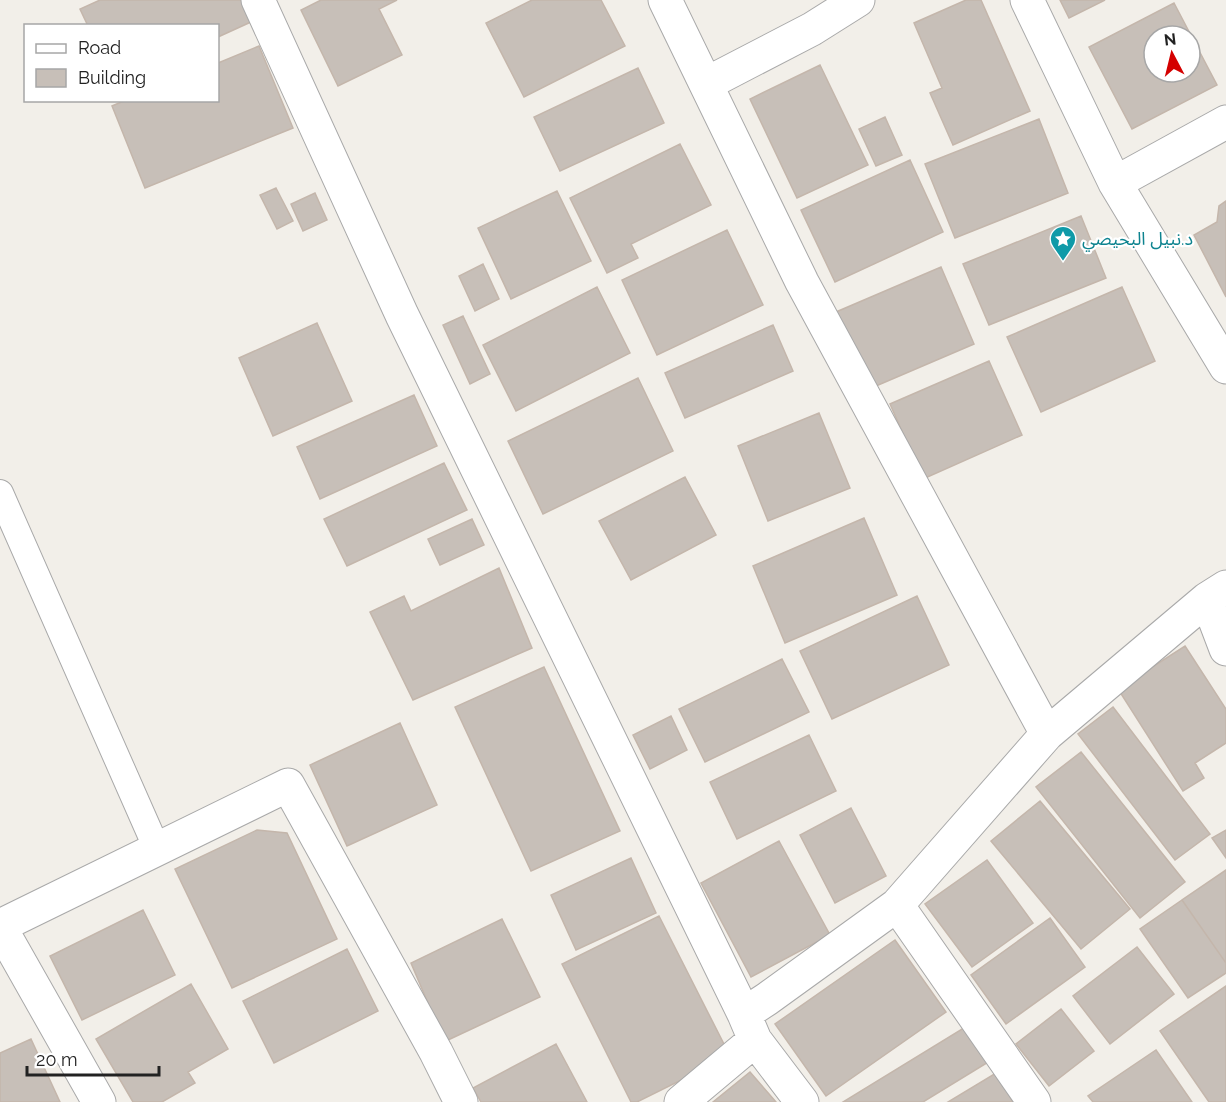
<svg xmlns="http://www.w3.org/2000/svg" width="1226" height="1102" viewBox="0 0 1226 1102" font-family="Raleway,'Noto Sans Arabic',sans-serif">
<rect width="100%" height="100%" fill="#f2efe9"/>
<path fill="#c7bfb8" stroke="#c4b6ab" stroke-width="1.5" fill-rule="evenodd" d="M 100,0 L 244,0 L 253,21 L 218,37 L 218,26 L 88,26 L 80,9 Z
M 321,0 L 397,0 L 379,9 L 402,55 L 338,86 L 301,10 Z
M 532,0 L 601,0 L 625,46 L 524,97 L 486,23 Z
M 966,0 L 981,0 L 1030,111 L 953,145 L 930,93 L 942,88 L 914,23 Z
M 1060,0 L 1105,0 L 1069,18 Z
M 1174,3 L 1217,85 L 1132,129 L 1089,47 ZM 1154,36 L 1190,36 L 1190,72 L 1154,72 Z
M 259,46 L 293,128 L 145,188 L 112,106 L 126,100 L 218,100 L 218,63 Z
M 820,65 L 868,165 L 797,198 L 750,99 Z
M 638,68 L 664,123 L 560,171 L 534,117 Z
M 885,117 L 902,155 L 876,166 L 859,129 Z
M 1039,119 L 1068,193 L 955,238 L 925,164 Z
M 680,144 L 711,205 L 631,244 L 638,258 L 607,273 L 570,198 Z
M 910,160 L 943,232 L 835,282 L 801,210 Z
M 276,188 L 293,221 L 277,229 L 260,195 Z
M 557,191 L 591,261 L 511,299 L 478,228 Z
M 315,193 L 327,220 L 303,231 L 291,204 Z
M 1226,201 L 1226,297 L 1194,235 L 1217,222 L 1219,206 Z
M 1081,216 L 1106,278 L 989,325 L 963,264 Z
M 727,230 L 763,305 L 657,355 L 622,280 Z
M 483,264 L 499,299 L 475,311 L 459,276 Z
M 941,267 L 974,344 L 869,389 L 836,312 Z
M 597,287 L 630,353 L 516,411 L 483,345 Z
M 1122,287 L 1155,361 L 1041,412 L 1007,337 Z
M 463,316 L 490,374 L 470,384 L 443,325 Z
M 317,323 L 352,401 L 273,436 L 239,358 Z
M 773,325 L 793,371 L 685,418 L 665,373 Z
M 989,361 L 1022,435 L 923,479 L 890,404 Z
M 638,378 L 673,451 L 543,514 L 508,441 Z
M 414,395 L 437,446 L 320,499 L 297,447 Z
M 819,413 L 850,488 L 768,521 L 738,446 Z
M 444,463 L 467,510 L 347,566 L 324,519 Z
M 685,477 L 716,535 L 631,580 L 599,521 Z
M 864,518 L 897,595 L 785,643 L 753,566 Z
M 472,519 L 484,545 L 440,565 L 428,539 Z
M 499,568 L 532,648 L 413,700 L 370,612 L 404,596 L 411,611 Z
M 917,596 L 949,665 L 832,719 L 800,651 Z
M 1185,646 L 1226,709 L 1226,743 L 1195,763 L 1204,778 L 1183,791 L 1118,689 Z
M 782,659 L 809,712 L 705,762 L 679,709 Z
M 544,667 L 620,831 L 531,871 L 455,707 Z
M 1113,707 L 1210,834 L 1175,860 L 1078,734 Z
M 671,716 L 687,750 L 650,769 L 633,735 Z
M 400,723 L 437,805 L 347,846 L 310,765 Z
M 809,735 L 836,791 L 737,839 L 710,782 Z
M 1081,752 L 1185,882 L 1140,918 L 1036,787 Z
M 1040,801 L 1130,909 L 1081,949 L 991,841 Z
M 851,808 L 886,876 L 835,903 L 800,835 Z
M 257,830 L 287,833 L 337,939 L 232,988 L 175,869 Z
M 1226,830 L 1226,858 L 1212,838 Z
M 779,841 L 830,935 L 751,977 L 701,883 Z
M 631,858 L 656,913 L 576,950 L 551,895 Z
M 987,860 L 1033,923 L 972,967 L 925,904 Z
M 1226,870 L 1226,963 L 1182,900 Z
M 1182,900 L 1226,963 L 1226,973 L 1188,998 L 1140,929 Z
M 143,910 L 175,975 L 82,1020 L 50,956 Z
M 659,916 L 730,1056 L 637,1102 L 631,1102 L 562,964 Z
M 1050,918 L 1085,967 L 1006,1024 L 971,975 Z
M 502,919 L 540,997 L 448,1040 L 470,1102 L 411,963 Z
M 895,940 L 946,1012 L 826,1096 L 775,1024 Z
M 1137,947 L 1174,994 L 1110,1044 L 1073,996 Z
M 347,949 L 378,1011 L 274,1063 L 243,1001 Z
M 191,984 L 228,1049 L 188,1072 L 195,1083 L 162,1102 L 133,1102 L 96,1039 Z
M 1226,986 L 1226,1102 L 1209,1102 L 1160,1031 Z
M 1061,1009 L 1094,1051 L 1049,1086 L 1016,1044 Z
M 967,1026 L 990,1061 L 923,1102 L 843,1102 Z
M 31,1039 L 60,1102 L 0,1102 L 0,1053 Z
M 556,1044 L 587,1102 L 481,1102 L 473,1088 Z
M 1156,1050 L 1192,1102 L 1093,1102 L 1088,1096 Z
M 750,1072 L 776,1102 L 713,1102 Z
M 996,1073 L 1013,1102 L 948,1102 Z"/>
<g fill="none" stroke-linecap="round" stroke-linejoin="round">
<g stroke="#a9a9a9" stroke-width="28">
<path id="service" d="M 0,493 L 157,849"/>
</g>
<g stroke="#a9a9a9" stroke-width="35">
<path id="minor" d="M 258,0 L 402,315 L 744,1014
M 665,0 L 802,282 L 1047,734
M 1027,0 L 1115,183 L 1226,367
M 706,84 L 812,29 L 858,0
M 1115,183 L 1226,122
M 1207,599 L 1226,649
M 897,905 L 1034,1102
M 0,926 L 288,785 L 436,1052 L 461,1102
M 0,927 L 99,1102
M 755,1040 L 802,1102
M 681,1102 L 755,1040 L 744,1014 L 767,999 L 897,905 L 1047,734 L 1207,599 L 1226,587"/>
</g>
<use href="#service" stroke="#fff" stroke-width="26"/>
<use href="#minor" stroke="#fff" stroke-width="33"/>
</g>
<defs>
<g id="sight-pin" transform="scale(1.35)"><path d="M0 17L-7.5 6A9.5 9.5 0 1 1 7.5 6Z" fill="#0f9aa8" stroke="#fff"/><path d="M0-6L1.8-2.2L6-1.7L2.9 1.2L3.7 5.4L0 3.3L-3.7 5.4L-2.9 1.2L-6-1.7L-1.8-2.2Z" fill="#fff"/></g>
</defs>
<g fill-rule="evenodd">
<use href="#sight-pin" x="1063" y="239"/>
</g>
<g text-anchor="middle" stroke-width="4.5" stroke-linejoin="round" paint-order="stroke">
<g font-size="18" fill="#0d838f" stroke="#fff" text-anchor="start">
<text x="1082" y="245">د.نبيل البحيصي</text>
</g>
</g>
<rect x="24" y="24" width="195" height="78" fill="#ffffff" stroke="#a7a7a7" stroke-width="1.5"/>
<rect x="36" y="44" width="30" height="9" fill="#ffffff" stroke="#a7a7a7" stroke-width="1.5"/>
<text x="78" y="54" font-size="18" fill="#222222">Road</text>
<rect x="36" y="69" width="30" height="18" fill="#c7bfb8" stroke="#a7a7a7" stroke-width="1.5"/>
<text x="78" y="84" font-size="18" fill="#222222">Building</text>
<g transform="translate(1172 54) rotate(353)"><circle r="28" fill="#ffffff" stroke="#a7a7a7" stroke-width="1.5"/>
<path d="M0-4.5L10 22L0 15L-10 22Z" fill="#d40000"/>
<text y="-9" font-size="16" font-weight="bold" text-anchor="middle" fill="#222222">N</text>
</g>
<path d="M27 1066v9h132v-9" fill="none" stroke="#222222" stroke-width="3"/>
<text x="36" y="1066" font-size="18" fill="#222222" stroke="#ffffff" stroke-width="4.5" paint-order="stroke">20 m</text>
</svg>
